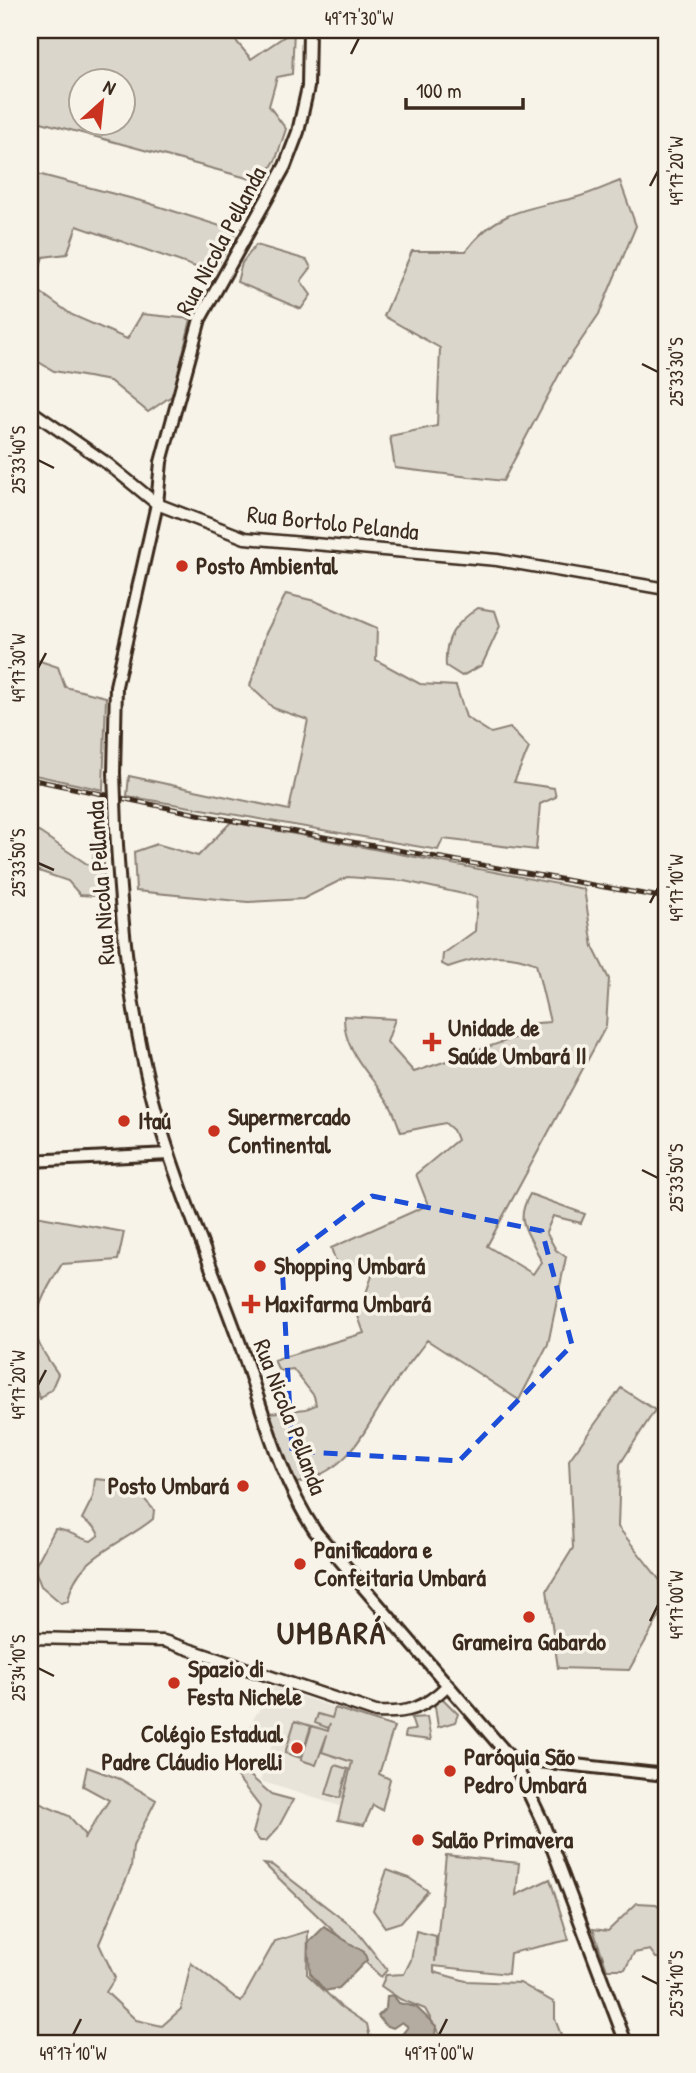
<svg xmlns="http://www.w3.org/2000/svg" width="696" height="2073" viewBox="0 0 696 2073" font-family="'Patrick Hand',sans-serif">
<rect width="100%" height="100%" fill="#f7f3e8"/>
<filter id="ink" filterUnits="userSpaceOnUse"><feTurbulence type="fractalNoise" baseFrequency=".0143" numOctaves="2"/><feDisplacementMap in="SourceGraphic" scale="14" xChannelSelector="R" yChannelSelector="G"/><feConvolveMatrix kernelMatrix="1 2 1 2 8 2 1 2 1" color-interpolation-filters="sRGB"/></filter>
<g filter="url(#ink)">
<path fill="#e9e4d9" d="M 274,1687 L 335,1708 L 322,1752 L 353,1762 L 340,1806 L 260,1781 L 272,1744 L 243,1735 Z"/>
<path fill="#dbd6cb" stroke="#8b8074" stroke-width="2" fill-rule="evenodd" d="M 30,30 L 227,30 L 251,59 L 294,30 L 292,74 L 277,77 L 269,106 L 286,129 L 276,159 L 262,182 L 30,119 ZM 80,80 L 122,80 L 122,122 L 80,122 Z
M 30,172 L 145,202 L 236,231 L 213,273 L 77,226 L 67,254 L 43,257 L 33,287 L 72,315 L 127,339 L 142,314 L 191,319 L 173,395 L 148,412 L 110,381 L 54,371 L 30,357 Z
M 620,181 L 636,226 L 599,314 L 563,367 L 503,481 L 395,468 L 390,436 L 437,426 L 440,348 L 384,316 L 412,251 L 466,251 C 496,210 528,209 574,198 C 590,194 605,187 620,181 Z
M 256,245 L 307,260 L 311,268 L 301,281 L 311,295 L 301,309 L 237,282 L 242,263 Z
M 286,594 L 315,601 L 377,628 L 376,660 L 420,684 L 456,686 L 466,717 L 491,733 L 510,728 L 529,748 L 514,782 L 554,788 L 556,797 L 540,804 L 536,850 L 443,839 L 438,850 L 127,796 L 129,776 L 289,810 L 308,720 L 273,708 L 250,686 L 266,633 Z
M 478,608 L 495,611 L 500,626 L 482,665 L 462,676 L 446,666 C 444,638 455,623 478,608 Z
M 34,659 L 58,667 L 65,687 L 106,697 L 103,790 L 30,774 L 30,669 Z
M 104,810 L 104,876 L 96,896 L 80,895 L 68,881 L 30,868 L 30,826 L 93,868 L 94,832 Z
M 231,822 L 584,889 L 593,947 L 609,979 L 606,1026 L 487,1246 L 533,1274 L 541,1262 C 531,1232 512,1225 530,1194 L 585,1214 L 581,1223 L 553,1216 L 546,1232 L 556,1250 L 566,1257 L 548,1344 L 519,1400 L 427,1340 C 414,1358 399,1375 388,1394 C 359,1438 350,1471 293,1484 L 269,1413 L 306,1409 L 316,1405 L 314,1396 L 293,1369 L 279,1371 L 274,1360 L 364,1333 L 358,1316 L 372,1276 L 363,1263 L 338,1267 L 331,1248 L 428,1205 L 416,1174 L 457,1140 L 453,1130 L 445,1123 L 401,1132 C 397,1122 394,1111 388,1102 C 370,1073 343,1052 344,1016 L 395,1019 L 387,1042 L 414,1072 L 523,1035 L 524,1024 L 550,1022 L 536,964 C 505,951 480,956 448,967 L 442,964 L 443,954 L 475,931 L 477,897 L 404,881 L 347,877 L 303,899 L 248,902 L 136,891 L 134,852 L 157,844 L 198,856 Z
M 30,1215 L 124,1232 L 118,1260 L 62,1264 C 50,1283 28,1317 38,1341 C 42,1352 51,1363 58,1374 L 52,1388 L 40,1399 L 30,1377 Z
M 621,1388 L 655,1410 L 620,1464 L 618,1527 L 666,1588 L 666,1605 L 629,1670 L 558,1668 L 547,1590 L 573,1548 L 569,1460 Z
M 95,1479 C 128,1481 132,1485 154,1510 L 153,1519 C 122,1545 75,1556 68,1601 L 61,1603 L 41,1586 L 34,1568 L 55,1529 C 69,1530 77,1538 91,1541 L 99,1535 L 95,1528 L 82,1519 L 93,1497 Z
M 442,1698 L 458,1714 L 455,1722 L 438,1727 L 434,1700 Z
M 335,1708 L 394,1727 L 379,1774 L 390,1779 L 382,1810 L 373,1805 L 364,1825 L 338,1820 L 352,1762 L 322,1752 L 327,1735 L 316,1765 L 301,1760 L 312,1726 L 328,1731 L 330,1723 L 328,1728 L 315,1723 L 318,1714 L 332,1718 Z
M 427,1717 L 431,1740 L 405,1737 L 406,1731 L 415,1730 L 411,1718 Z
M 295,1721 L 311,1726 L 301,1758 L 285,1753 Z
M 335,1765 L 348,1769 L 340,1798 L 326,1794 Z
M 87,1767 L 120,1779 L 156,1800 L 133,1846 L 131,1868 L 99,1944 L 115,1978 L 106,1992 L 136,2020 L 162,2026 L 181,2009 L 191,1963 L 241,2002 L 275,1941 L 308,1931 L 307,1974 L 340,2006 L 367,2024 L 371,2043 L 30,2043 L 30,1799 L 69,1816 L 85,1834 L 84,1839 L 109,1800 L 83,1786 Z
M 240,1767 L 271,1794 L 293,1800 L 278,1828 L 266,1841 L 260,1841 L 253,1833 L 260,1807 L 235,1774 Z
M 446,1855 L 519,1863 L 516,1895 L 550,1879 L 569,1940 L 510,1953 L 508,1974 L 434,1966 L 434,1972 L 466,1981 L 520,1983 L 555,2003 L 555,2019 L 564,2043 L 438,2043 L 442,2039 L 425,2009 L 400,1999 L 381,1986 L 386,1975 L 404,1974 L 411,1960 L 416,1931 L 436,1936 L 435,1962 Z
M 264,1864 L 272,1865 L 355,1929 L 387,1970 L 381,1977 Z
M 387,1870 L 409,1878 L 428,1891 L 401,1922 L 385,1927 L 373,1910 Z
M 637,1903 L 656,1904 L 666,1911 L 666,1959 L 656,1958 L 650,1950 L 634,1953 L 625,1969 L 607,1969 L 593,1929 L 608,1931 Z"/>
<path fill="#b4aca0" stroke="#84786c" stroke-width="2" d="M 324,1927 L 364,1952 L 367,1960 L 339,1988 L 325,1991 L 310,1973 L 308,1943 Z
M 393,1995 L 399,2003 L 416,2007 L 436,2026 L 435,2036 L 429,2043 L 395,2043 L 408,2027 L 402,2022 L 393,2028 L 385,2025 L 378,2016 L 386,2008 L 387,1996 Z"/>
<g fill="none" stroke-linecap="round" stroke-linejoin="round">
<g stroke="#3b2a1e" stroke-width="15">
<path id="tertiary" d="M 30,410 L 108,464 L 157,504 L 245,538 L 497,560 L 666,589
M 30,1638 L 164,1641 L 376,1712 C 408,1714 424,1708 447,1686"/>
</g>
<g stroke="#3b2a1e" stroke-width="16">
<path id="secondary" d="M 114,773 L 116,686 L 157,504 L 161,462 L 200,319 L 285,166 L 298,132 L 308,87 L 309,30
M 116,827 C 121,918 129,1011 153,1100 C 175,1183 211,1263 240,1344 C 262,1406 278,1476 315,1531 L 514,1762 L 543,1823 L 626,2043
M 30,1161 L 169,1154
M 514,1762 L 538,1761 L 666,1775"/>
</g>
<use href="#tertiary" stroke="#f7f3e8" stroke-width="10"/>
<use href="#secondary" stroke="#f7f3e8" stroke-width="10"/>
<g stroke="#3b2a1e" stroke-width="5">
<path id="rail" d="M 30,779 L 207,816 L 666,898"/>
</g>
<use href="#rail" stroke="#f7f3e8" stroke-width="2.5" stroke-dasharray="8" stroke-linecap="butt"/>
<g stroke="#3b2a1e" stroke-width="16" stroke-linecap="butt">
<path id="secondary-bridge" d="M 114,773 L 116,827"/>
</g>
<use href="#secondary-bridge" stroke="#f7f3e8" stroke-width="10"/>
</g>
</g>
<path fill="none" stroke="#1d4ed8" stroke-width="5" stroke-dasharray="14 9" stroke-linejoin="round" d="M 372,1196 L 542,1231 L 572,1345 L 459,1461 L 292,1451 L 282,1263 Z"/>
<path fill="none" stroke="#3b2a1e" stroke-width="2.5" d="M 351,54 L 359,38M 650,186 L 658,171M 642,364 L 658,372M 38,460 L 54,468M 38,668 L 46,653M 38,863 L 54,870M 650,903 L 658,888M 642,1170 L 658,1178M 38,1385 L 46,1370M 650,1621 L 658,1605M 38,1668 L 54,1676M 642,1976 L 658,1984M 73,2035 L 81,2019M 439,2035 L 447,2019"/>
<g fill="#c8321e" stroke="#f7f3e8" stroke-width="2.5">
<circle cx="182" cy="566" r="7"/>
<path d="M428.5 1031.5h7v7h7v7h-7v7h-7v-7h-7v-7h7z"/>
<circle cx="124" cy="1121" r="7"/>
<circle cx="214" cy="1131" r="7"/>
<circle cx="260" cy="1266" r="7"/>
<path d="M247.5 1293.5h7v7h7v7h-7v7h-7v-7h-7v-7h7z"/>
<circle cx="243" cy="1486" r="7"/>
<circle cx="300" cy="1564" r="7"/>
<circle cx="529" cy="1617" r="7"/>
<circle cx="174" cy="1683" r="7"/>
<circle cx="297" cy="1748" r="7"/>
<circle cx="450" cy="1771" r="7"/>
<circle cx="418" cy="1840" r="7"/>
</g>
<g text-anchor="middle" stroke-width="7" stroke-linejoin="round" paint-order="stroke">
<g font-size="24" fill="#3b2a1e" stroke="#f7f3e8">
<text transform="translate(221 241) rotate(-62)" y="8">Rua Nicola Pellanda</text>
<text transform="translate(333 523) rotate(6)" y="8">Rua Bortolo Pelanda</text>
<text transform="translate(101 883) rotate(-94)" y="8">Rua Nicola Pellanda</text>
<text transform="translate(290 1417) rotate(69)" y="8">Rua Nicola Pellanda</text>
</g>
<g font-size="24" font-weight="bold" fill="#3b2a1e" stroke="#f7f3e8" text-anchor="start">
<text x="196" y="574">Posto Ambiental</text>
<text x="448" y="1036">Unidade de<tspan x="448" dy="28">Saúde Umbará II</tspan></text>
<text x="228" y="1125">Supermercado<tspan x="228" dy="28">Continental</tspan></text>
<text x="138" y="1129">Itaú</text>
<text x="274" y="1274">Shopping Umbará</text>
<text x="265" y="1312">Maxifarma Umbará</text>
<text x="229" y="1494" text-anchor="end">Posto Umbará</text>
<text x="314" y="1558">Panificadora e<tspan x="314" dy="28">Confeitaria Umbará</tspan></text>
<text x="529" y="1650" text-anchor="middle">Grameira Gabardo</text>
<text x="188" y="1677">Spazio di<tspan x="188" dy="28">Festa Nichele</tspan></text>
<text x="283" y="1742" text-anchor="end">Colégio Estadual<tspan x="283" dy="28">Padre Cláudio Morelli</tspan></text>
<text x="464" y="1765">Paróquia São<tspan x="464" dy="28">Pedro Umbará</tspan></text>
<text x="432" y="1848">Salão Primavera</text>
</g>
<g font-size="32" font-weight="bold" letter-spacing="2" fill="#3b2a1e" stroke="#f7f3e8">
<text x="332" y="1644">UMBARÁ</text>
</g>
</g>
<rect width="696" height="2073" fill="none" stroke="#f7f3e8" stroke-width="77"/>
<g transform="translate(102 102) rotate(27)"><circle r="33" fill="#f7f3e8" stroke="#aca397" stroke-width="2"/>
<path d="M0-5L12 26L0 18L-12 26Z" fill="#c8321e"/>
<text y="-10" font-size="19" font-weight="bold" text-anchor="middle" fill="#3b2a1e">N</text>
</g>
<path d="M406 98v10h117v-10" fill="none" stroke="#3b2a1e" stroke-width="3.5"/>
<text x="416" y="98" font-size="21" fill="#3b2a1e" stroke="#f7f3e8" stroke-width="5" paint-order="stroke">100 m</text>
<rect x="38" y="38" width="620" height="1997" fill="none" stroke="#3b2a1e" stroke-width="2.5"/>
<g font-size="18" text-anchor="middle" fill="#3b2a1e">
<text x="359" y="25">49°17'30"W</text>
<text transform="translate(677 171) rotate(-90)" y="6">49°17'20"W</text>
<text transform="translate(677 372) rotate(-90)" y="6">25°33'30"S</text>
<text transform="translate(19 460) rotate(-90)" y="6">25°33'40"S</text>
<text transform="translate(19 668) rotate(-90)" y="6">49°17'30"W</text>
<text transform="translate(19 863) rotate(-90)" y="6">25°33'50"S</text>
<text transform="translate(677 888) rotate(-90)" y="6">49°17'10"W</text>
<text transform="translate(677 1178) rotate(-90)" y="6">25°33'50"S</text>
<text transform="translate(19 1385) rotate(-90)" y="6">49°17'20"W</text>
<text transform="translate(677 1605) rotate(-90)" y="6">49°17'00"W</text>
<text transform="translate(19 1668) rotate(-90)" y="6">25°34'10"S</text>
<text transform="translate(677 1984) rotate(-90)" y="6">25°34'10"S</text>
<text x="73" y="2060">49°17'10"W</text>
<text x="439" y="2060">49°17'00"W</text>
</g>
</svg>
